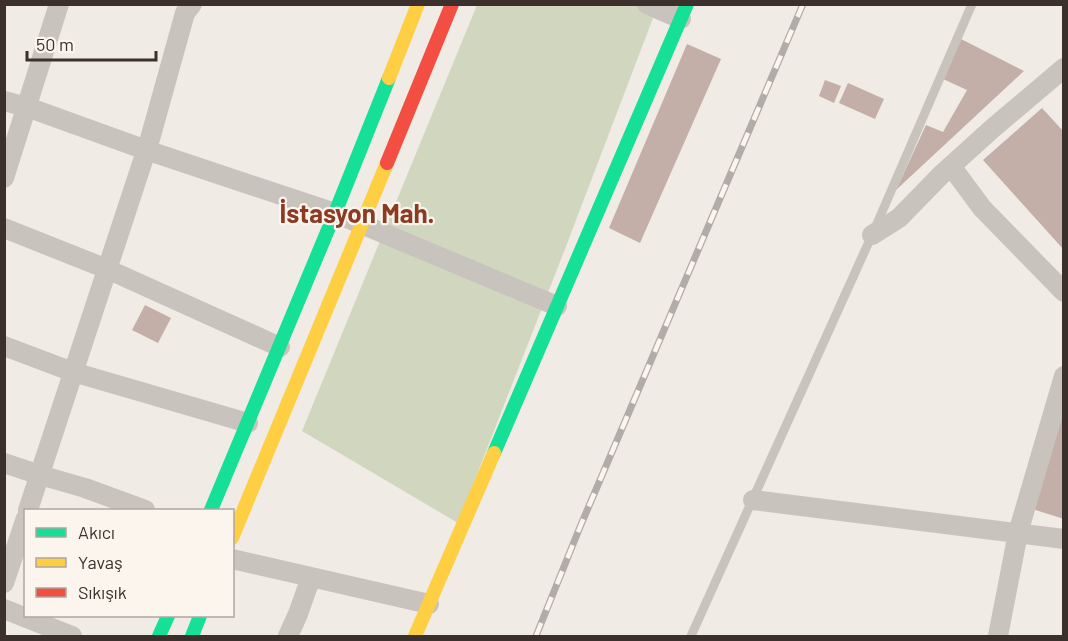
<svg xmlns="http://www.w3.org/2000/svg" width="1068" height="641" viewBox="0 0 1068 641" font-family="Barlow,sans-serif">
<rect width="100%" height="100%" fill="#f0ebe5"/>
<path fill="#d1d6bf" d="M 477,5 L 658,5 L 565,249 L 458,523 L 302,431 Z"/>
<path fill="#c3afa7" d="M 961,39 L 1024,71 L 896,190 L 926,125 L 943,132 L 967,90 L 943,79 Z
M 687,44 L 721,59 L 640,243 L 609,228 Z
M 825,80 L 841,86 L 834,103 L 819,96 Z
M 848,83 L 884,99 L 875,119 L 839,103 Z
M 1042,108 L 1064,132 L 1064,250 L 983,160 Z
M 145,305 L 171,318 L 158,343 L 132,330 Z
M 1064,403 L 1064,519 L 1029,508 Z"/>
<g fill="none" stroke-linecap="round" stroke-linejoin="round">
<path stroke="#c9c3be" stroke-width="9" d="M 691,636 L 872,235 L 972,4"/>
<path stroke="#c9c3be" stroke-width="20" d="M 647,4 L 681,19
M 4,101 L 27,107 L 146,150 L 335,213 L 557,306
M 951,166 L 982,208 L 1064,292
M 4,178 L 59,4
M 4,228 L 107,269 L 280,347
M 872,235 L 899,218 L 941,175 L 993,128 L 1064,68
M 4,346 L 73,372 L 248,423
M 4,463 L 40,475 L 85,488 L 145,510
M 753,500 L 1064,539
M 28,510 L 150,139 L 185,13 L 192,4
M 232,559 L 429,604
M 4,583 L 26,518
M 4,609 L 72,636
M 288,636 L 298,614 L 311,577
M 998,636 L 1018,533 L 1064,376"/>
<path stroke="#16e098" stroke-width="14" d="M 494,453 L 687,4
M 211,510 L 335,213 L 389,78
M 159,636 L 168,616
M 192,636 L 200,616"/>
<path stroke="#ffcf43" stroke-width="14" d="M 389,78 L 418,4
M 232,538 L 387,163
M 415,636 L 494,453"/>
<path stroke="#f24e42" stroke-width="14" d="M 387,163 L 452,4"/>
<g stroke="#b1aca8" stroke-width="7">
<path id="rail" d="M 536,636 L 580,527 L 803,4"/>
</g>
<use href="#rail" stroke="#fbf5ee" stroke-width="4.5" stroke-dasharray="14" stroke-linecap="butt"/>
</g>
<g text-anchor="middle" stroke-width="4.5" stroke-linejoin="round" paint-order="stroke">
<g font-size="26" font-weight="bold" fill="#8c3b22" stroke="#fbf5ee">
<text x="357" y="223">İstasyon Mah.</text>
</g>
</g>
<rect width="1068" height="641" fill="none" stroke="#3b302b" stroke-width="12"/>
<rect x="24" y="509" width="210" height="108" fill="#fbf5ee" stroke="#aea6a0" stroke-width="1.5"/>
<rect x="36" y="528" width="30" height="9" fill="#16e098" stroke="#aea6a0" stroke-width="1.5"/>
<text x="78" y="539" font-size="18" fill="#3b302b">Akıcı</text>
<rect x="36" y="558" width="30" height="9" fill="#ffcf43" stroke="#aea6a0" stroke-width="1.5"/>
<text x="78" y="569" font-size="18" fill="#3b302b">Yavaş</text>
<rect x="36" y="588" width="30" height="9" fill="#f24e42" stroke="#aea6a0" stroke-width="1.5"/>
<text x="78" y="599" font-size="18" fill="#3b302b">Sıkışık</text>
<path d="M27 51v9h129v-9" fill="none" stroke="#3b302b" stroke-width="3"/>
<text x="36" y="51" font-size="18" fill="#3b302b" stroke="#fbf5ee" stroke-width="4.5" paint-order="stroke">50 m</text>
</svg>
